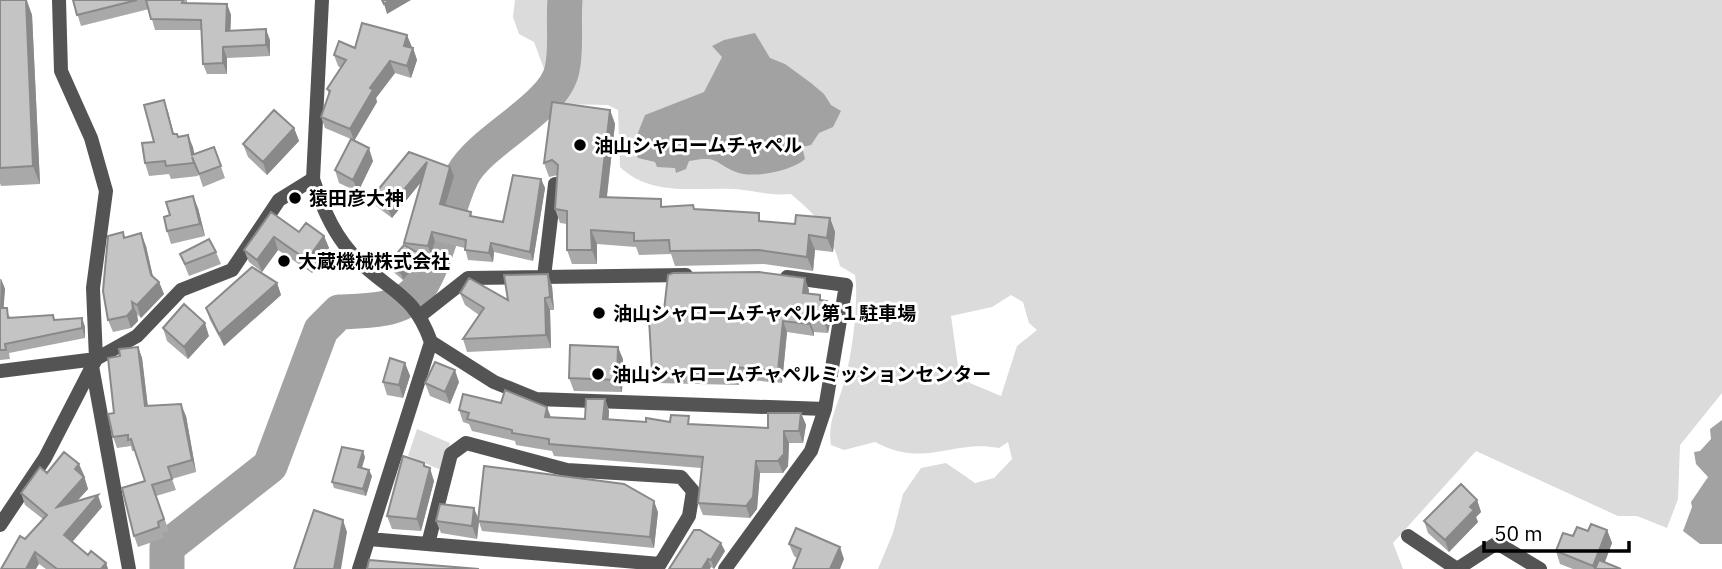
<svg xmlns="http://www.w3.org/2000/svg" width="1722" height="569" viewBox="0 0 1722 569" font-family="'IBM Plex Sans','Noto Sans JP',sans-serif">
<rect width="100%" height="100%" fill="#fff"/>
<path fill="#dbdbdb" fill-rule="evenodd" d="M 515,0 L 1722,0 L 1722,393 L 1680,445 L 1678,499 L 1667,528 L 1637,516 L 1618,516 L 1476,451 L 1393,543 L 1403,569 L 878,569 L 893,533 L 903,494 L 921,468 L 946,463 L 975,483 L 994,478 L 1012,459 L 1008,442 L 999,448 C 952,439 925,469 875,442 L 844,450 L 831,445 C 827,422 838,405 844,383 C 852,356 859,302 855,275 L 840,266 C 830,230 819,218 791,194 C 767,196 755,190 733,189 C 693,187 652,197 620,167 L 618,110 L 608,105 L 557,104 L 534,42 L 519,34 L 513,17 ZM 1011,295 L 1023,302 L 1029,323 L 1037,330 L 1017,346 L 1001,396 L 970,383 L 958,366 L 951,316 L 992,307 Z
M 417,429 L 450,443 L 441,470 L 408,456 Z"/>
<path fill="#a2a2a2" d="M 755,33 L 770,58 L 785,64 L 811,83 L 824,94 L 831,105 L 841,111 L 833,127 L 819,133 L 811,145 L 802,147 L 805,159 C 792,171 753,179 736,172 C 714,163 719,155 689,161 L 686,169 L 676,173 L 675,168 L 657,167 L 655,162 L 638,158 L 632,148 L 645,115 L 704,92 L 722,57 L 712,46 L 724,40 Z
M 1722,420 L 1722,544 L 1700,544 L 1683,531 L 1692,507 L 1691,502 L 1708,477 L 1696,464 L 1694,452 L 1700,451 L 1711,439 L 1710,429 Z"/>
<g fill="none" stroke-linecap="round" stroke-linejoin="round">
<path stroke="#a2a2a2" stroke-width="35" d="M 167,569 L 167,547 L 270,466 L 321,330 L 339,312 C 362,311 398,312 415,293 C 436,271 447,204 463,174 C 483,139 554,108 562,70 C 567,48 563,22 565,0"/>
<path stroke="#545454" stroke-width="14" d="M 322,0 L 313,179 C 323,210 336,240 361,263 C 394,294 414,295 431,342 L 359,569
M 544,277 L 555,184
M 421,315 L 468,278 L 686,275
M 431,342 L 494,382 L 536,399 L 825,409 L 846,285 L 787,277
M 92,366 L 129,569
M 0,371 L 96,359 L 93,288 L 106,191 L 91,138 L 61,71 L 59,0
M 0,525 L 45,458 L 96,359 L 137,336 L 181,290 L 232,270 L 279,200 L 313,179
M 1408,536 L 1457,569
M 369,539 L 660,564 L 689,516 L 693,491 L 681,477 L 567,470 L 466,443 L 451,454 L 428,544
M 725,569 L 811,451 L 825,409
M 1457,569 L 1497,543 L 1540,569"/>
</g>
<path fill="#a9a9a9" d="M 0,0 L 27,0 L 32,15 L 40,184 L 1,186 L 0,183 Z
M 73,0 L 187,0 L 187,3 L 227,4 L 231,15 L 230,31 L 270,40 L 270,56 L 227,58 L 227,74 L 207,74 L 203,64 L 201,30 L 155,30 L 149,9 L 81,26 Z
M 407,35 L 411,48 L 413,48 L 417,60 L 411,78 L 395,73 L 376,98 L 377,102 L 354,141 L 373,161 L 358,192 L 339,183 L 335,170 L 351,139 L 325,128 L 321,117 L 329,94 L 327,89 L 341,68 L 338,66 L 334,55 L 355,48 Z
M 164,100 L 174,134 L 178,137 L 188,135 L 194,154 L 214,147 L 225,178 L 203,187 L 197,169 L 198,176 L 171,179 L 169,174 L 149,176 L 145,163 L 154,142 Z
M 610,110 L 615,124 L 607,197 L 664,207 L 695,209 L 762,221 L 795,224 L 830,218 L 835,232 L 833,252 L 815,250 L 813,271 L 764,264 L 675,266 L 671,254 L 639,255 L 636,247 L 597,244 L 597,264 L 572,264 L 567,250 L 567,224 L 560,223 L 555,209 L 558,175 L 549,177 L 544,163 Z
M 294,128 L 299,141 L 267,175 L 248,157 L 243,144 Z
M 409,152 L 454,176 L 445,206 L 471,212 L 472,217 L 503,222 L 541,179 L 545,188 L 533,261 L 494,252 L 493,262 L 468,260 L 465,248 L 435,241 L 431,255 L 418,254 L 420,260 L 403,280 L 391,270 L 389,263 L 405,246 L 404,243 L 421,182 L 392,218 L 376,206 L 373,196 Z
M 198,208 L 205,236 L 171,244 L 167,231 Z
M 271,212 L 299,232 L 324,236 L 329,248 L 312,273 L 278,250 L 262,272 L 249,262 L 244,250 Z
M 125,237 L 146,246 L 153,277 L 159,282 L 164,294 L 141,318 L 137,314 L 138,321 L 131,328 L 113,332 L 108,320 Z
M 216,252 L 221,264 L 189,276 L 180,254 Z
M 0,279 L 1,279 L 5,289 L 3,308 L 11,318 L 53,315 L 55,320 L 82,318 L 85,327 L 85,338 L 9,353 L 10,359 L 0,360 Z
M 277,283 L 281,295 L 224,346 L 210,320 L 206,308 Z
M 552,286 L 554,310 L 550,310 L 551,348 L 467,352 L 463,339 L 479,315 L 465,305 L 460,293 L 508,300 Z
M 809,290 L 809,293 L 822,300 L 827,301 L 832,313 L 828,333 L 814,332 L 814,336 L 787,332 L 782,383 L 739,379 L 739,385 L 656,383 L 652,372 L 663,319 Z
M 163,328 L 209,336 L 188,359 L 167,341 Z
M 138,347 L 142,358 L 148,406 L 186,416 L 196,472 L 172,479 L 176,490 L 156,496 L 169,531 L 162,533 L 164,538 L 138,547 L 134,536 L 145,481 L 135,451 L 132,451 L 131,446 L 117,448 L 113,437 L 120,356 Z
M 623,359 L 622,392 L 574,391 L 569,378 Z
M 405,363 L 410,376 L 403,398 L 387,395 L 383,382 Z
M 459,382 L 450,404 L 430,396 L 425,383 Z
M 605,399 L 609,411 L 608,420 L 768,428 L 801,413 L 806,425 L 803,443 L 789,443 L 788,466 L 783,473 L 760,473 L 757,509 L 750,518 L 703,515 L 698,503 L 701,468 L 554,456 L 552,451 L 516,445 L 515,441 L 472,431 L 469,424 L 463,422 L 459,410 L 501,403 L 547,407 L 551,417 L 585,419 Z
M 365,457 L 362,468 L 372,476 L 366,496 L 334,488 L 332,482 Z
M 424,463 L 434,481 L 421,531 L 392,529 L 387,516 Z
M 47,473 L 84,475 L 88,489 L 77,501 L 102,507 L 72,542 L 88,555 L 106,563 L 108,569 L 46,569 L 39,564 L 25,539 L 43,519 L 25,505 L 21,493 Z
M 1477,500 L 1481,512 L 1476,517 L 1478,522 L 1449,552 L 1428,533 L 1424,521 Z
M 658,512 L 654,548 L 482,531 L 479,522 L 477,539 L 441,533 L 436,521 Z
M 1607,530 L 1612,543 L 1605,562 L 1621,569 L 1573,569 L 1560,564 L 1556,551 L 1573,536 L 1588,531 Z
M 789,544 L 844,559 L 797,558 L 794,556 Z
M 725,551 L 714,569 L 711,567 L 669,569 Z"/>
<path fill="#898989" d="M 26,0 L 32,15 L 40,184 L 33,166 Z
M 390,0 L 411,0 L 387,14 L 384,4 Z
M 227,4 L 231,15 L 230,42 L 226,31 Z
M 266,29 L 270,40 L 270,56 L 266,45 Z
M 407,35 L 412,47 L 408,57 L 404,46 Z
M 223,47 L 227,58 L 227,74 L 223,63 Z
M 413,48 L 417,60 L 411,78 L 407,66 Z
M 390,61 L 395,73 L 376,98 L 377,102 L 354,141 L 350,129 L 370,88 Z
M 164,100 L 168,112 L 177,147 L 173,134 Z
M 610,110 L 615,124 L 605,211 L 600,197 Z
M 294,128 L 299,141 L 267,175 L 263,162 Z
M 188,135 L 193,147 L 197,167 L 192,155 Z
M 369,148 L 373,161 L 358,192 L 353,180 Z
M 427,162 L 430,171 L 392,218 L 388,209 Z
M 450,167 L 454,176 L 443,213 L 440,204 Z
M 541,179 L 545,188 L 533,261 L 530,252 Z
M 193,196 L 198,208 L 205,236 L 200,224 Z
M 830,218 L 835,232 L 833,252 L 827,238 Z
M 591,230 L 597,244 L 597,264 L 592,250 Z
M 432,232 L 435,241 L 431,255 L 428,246 Z
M 141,233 L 146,246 L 155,286 L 159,282 L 164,294 L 141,318 L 137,305 L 151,275 Z
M 809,235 L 815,250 L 813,271 L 807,257 Z
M 324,236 L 329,248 L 312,273 L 307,260 Z
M 274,237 L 278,250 L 262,272 L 257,260 Z
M 491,243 L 494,252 L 493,262 L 489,253 Z
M 418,253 L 420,260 L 403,280 L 401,273 Z
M 548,274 L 552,286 L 554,310 L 550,297 Z
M 805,278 L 809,290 L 807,304 L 803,293 Z
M 1,279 L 5,289 L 3,317 L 0,310 Z
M 277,283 L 281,295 L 224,346 L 219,334 Z
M 545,298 L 550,310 L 551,348 L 546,335 Z
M 827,301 L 832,313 L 828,333 L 824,321 Z
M 132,302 L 137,314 L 138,321 L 131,328 L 127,316 Z
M 82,318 L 85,327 L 85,338 L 82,328 Z
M 783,321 L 787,332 L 782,383 L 778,371 Z
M 810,321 L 814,332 L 814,336 L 809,324 Z
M 205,323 L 209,336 L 188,359 L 184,347 Z
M 138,347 L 142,358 L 149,418 L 145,406 Z
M 618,347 L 623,359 L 622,392 L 617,380 Z
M 405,363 L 410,376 L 403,398 L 399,385 Z
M 735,367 L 739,379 L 739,385 L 734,373 Z
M 455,370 L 459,382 L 450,404 L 445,392 Z
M 605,399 L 609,411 L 608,431 L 603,419 Z
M 181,404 L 186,416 L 196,472 L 192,460 Z
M 547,407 L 551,419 L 545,417 Z
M 801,413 L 806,425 L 803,443 L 799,431 Z
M 784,431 L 789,443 L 788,466 L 783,473 L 778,461 Z
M 363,451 L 365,457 L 360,473 L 358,467 Z
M 756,461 L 760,473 L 757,509 L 750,518 L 746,506 Z
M 424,463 L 428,474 L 430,468 L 434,481 L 421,531 L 417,519 Z
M 79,464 L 84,475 L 79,481 L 75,469 Z
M 369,470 L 372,476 L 366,496 L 363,489 Z
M 84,477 L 88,489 L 61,519 L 57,507 Z
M 98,495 L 102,507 L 68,547 L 64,535 Z
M 1477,500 L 1481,512 L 1476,517 L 1478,522 L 1449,552 L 1445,540 L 1470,507 Z
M 654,501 L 658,512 L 654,548 L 650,537 Z
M 474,508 L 479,520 L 477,539 L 472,526 Z
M 343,520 L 347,532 L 341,569 L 334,569 Z
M 1607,530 L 1612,543 L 1602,569 L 1594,569 L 1593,566 Z
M 721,543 L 725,551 L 714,569 L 711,560 Z
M 840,547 L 844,559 L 840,569 L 830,569 Z
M 35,552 L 39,564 L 36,569 L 26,569 Z
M 708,559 L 711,567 L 710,569 L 702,569 Z
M 106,563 L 108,569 L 101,569 Z"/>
<path fill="#c4c4c4" stroke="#898989" stroke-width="2" d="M 0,0 L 26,0 L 33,166 L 0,168 Z
M 73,0 L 137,0 L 77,15 Z
M 146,0 L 183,0 L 182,3 L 227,4 L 226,31 L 266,29 L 266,45 L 223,47 L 223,63 L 203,64 L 201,20 L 151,19 Z
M 382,0 L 390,0 L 384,4 Z
M 362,23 L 407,35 L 404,46 L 413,48 L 407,66 L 390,61 L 370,88 L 373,90 L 350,129 L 321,117 L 330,91 L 327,89 L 346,60 L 334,55 L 339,41 L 355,48 Z
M 164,100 L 173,134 L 177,134 L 178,137 L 188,135 L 192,155 L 214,147 L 221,166 L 199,174 L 192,157 L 194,163 L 166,166 L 165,161 L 145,163 L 142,143 L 154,142 L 144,105 Z
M 552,102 L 610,110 L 600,197 L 661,199 L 661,207 L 693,205 L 694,209 L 759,213 L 759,221 L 795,224 L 796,215 L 830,218 L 827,238 L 809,235 L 807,257 L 759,250 L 670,251 L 669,240 L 634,241 L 634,233 L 591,230 L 592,250 L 567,250 L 567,211 L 555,209 L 558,165 L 552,160 L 544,163 Z
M 274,110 L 294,128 L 263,162 L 243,144 Z
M 351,139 L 369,148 L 353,180 L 335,170 Z
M 409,152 L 450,167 L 440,204 L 471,212 L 470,216 L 503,222 L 513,175 L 541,179 L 530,252 L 491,243 L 489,253 L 465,250 L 466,240 L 432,232 L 428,246 L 404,243 L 427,162 L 388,209 L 373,196 Z
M 193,196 L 200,224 L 167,231 L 164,217 L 170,215 L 166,202 Z
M 271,212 L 299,232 L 306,223 L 324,236 L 307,260 L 274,237 L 257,260 L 244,250 Z
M 123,232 L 124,238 L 141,233 L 151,275 L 159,282 L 137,305 L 132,302 L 133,309 L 127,316 L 108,320 L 103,291 L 108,236 Z
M 209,239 L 216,252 L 185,264 L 180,254 Z
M 404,245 L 418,253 L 401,273 L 389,263 Z
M 252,267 L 277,283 L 219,334 L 206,308 Z
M 759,272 L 805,278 L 803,293 L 820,295 L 820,300 L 827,301 L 824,321 L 810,321 L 809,324 L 783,321 L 778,371 L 735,367 L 734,373 L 652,372 L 649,319 L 663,319 L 668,275 L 673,273 Z
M 548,274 L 550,297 L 545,298 L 546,335 L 463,339 L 484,308 L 460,293 L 469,278 L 508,300 L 504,275 Z
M 184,304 L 205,323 L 184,347 L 163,328 Z
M 0,308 L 7,308 L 8,318 L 53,315 L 54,320 L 82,318 L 82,328 L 5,344 L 6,350 L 0,350 Z
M 570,345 L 618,347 L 617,380 L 569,378 Z
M 138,347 L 145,406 L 181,404 L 192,460 L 168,467 L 172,479 L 152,485 L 164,519 L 158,522 L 159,527 L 134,536 L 122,488 L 145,481 L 131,439 L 128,440 L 128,435 L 113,437 L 108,414 L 114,413 L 108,358 L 120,356 L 119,349 Z
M 390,358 L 405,363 L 399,385 L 383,382 Z
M 435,362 L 455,370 L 445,392 L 425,383 Z
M 505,390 L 547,407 L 545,417 L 585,419 L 586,399 L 605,399 L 603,419 L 646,422 L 646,418 L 670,422 L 671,415 L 689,416 L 688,424 L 768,428 L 768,413 L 801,413 L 799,431 L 784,431 L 784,454 L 778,461 L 756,461 L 753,497 L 746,506 L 698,503 L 703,457 L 549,444 L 549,439 L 512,433 L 512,430 L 467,419 L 469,413 L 459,410 L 463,394 L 501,403 Z
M 342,447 L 363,451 L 358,467 L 369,470 L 363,489 L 332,482 Z
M 64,452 L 79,464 L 75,469 L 84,477 L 57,507 L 98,495 L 64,535 L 88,555 L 91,551 L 106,563 L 101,569 L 57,569 L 35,552 L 26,569 L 1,569 L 20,536 L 25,539 L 47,515 L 21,493 L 40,467 L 47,473 Z
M 403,456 L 424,463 L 424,466 L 430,468 L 417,519 L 387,516 Z
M 484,466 L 624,484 L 654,501 L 650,537 L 478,521 Z
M 1461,484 L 1477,500 L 1470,507 L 1474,510 L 1445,540 L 1424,521 Z
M 440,504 L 474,508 L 472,526 L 436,521 Z
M 314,510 L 343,520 L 334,569 L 294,569 Z
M 1591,524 L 1607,530 L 1593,566 L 1556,551 L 1563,533 L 1573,536 L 1577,527 L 1588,531 Z
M 796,528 L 840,547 L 830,569 L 793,569 L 801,549 L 789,544 Z
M 694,530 L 700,530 L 721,543 L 711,560 L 708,559 L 702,569 L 669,569 Z
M 369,560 L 479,569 L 367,569 Z
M 1599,560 L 1621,569 L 1595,569 Z"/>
<g fill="#000" stroke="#fff" stroke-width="2.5">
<circle cx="580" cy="145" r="7"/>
<circle cx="295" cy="198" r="7"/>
<circle cx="284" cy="261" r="7"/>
<circle cx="599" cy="313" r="7"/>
<circle cx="598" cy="374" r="7"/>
</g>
<g text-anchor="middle" stroke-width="6" stroke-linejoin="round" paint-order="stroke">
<g font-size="19" font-weight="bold" fill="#000" stroke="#fff" text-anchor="start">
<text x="594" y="152">油山シャロームチャペル</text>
<text x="309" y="205">猿田彦大神</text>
<text x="298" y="268">大蔵機械株式会社</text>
<text x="613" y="320">油山シャロームチャペル第１駐車場</text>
<text x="612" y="381">油山シャロームチャペルミッションセンター</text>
</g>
</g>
<path d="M1484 541v10h145v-10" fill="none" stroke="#000000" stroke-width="3.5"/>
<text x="1494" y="541" font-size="21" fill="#000000" stroke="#ffffff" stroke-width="5" paint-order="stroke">50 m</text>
</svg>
